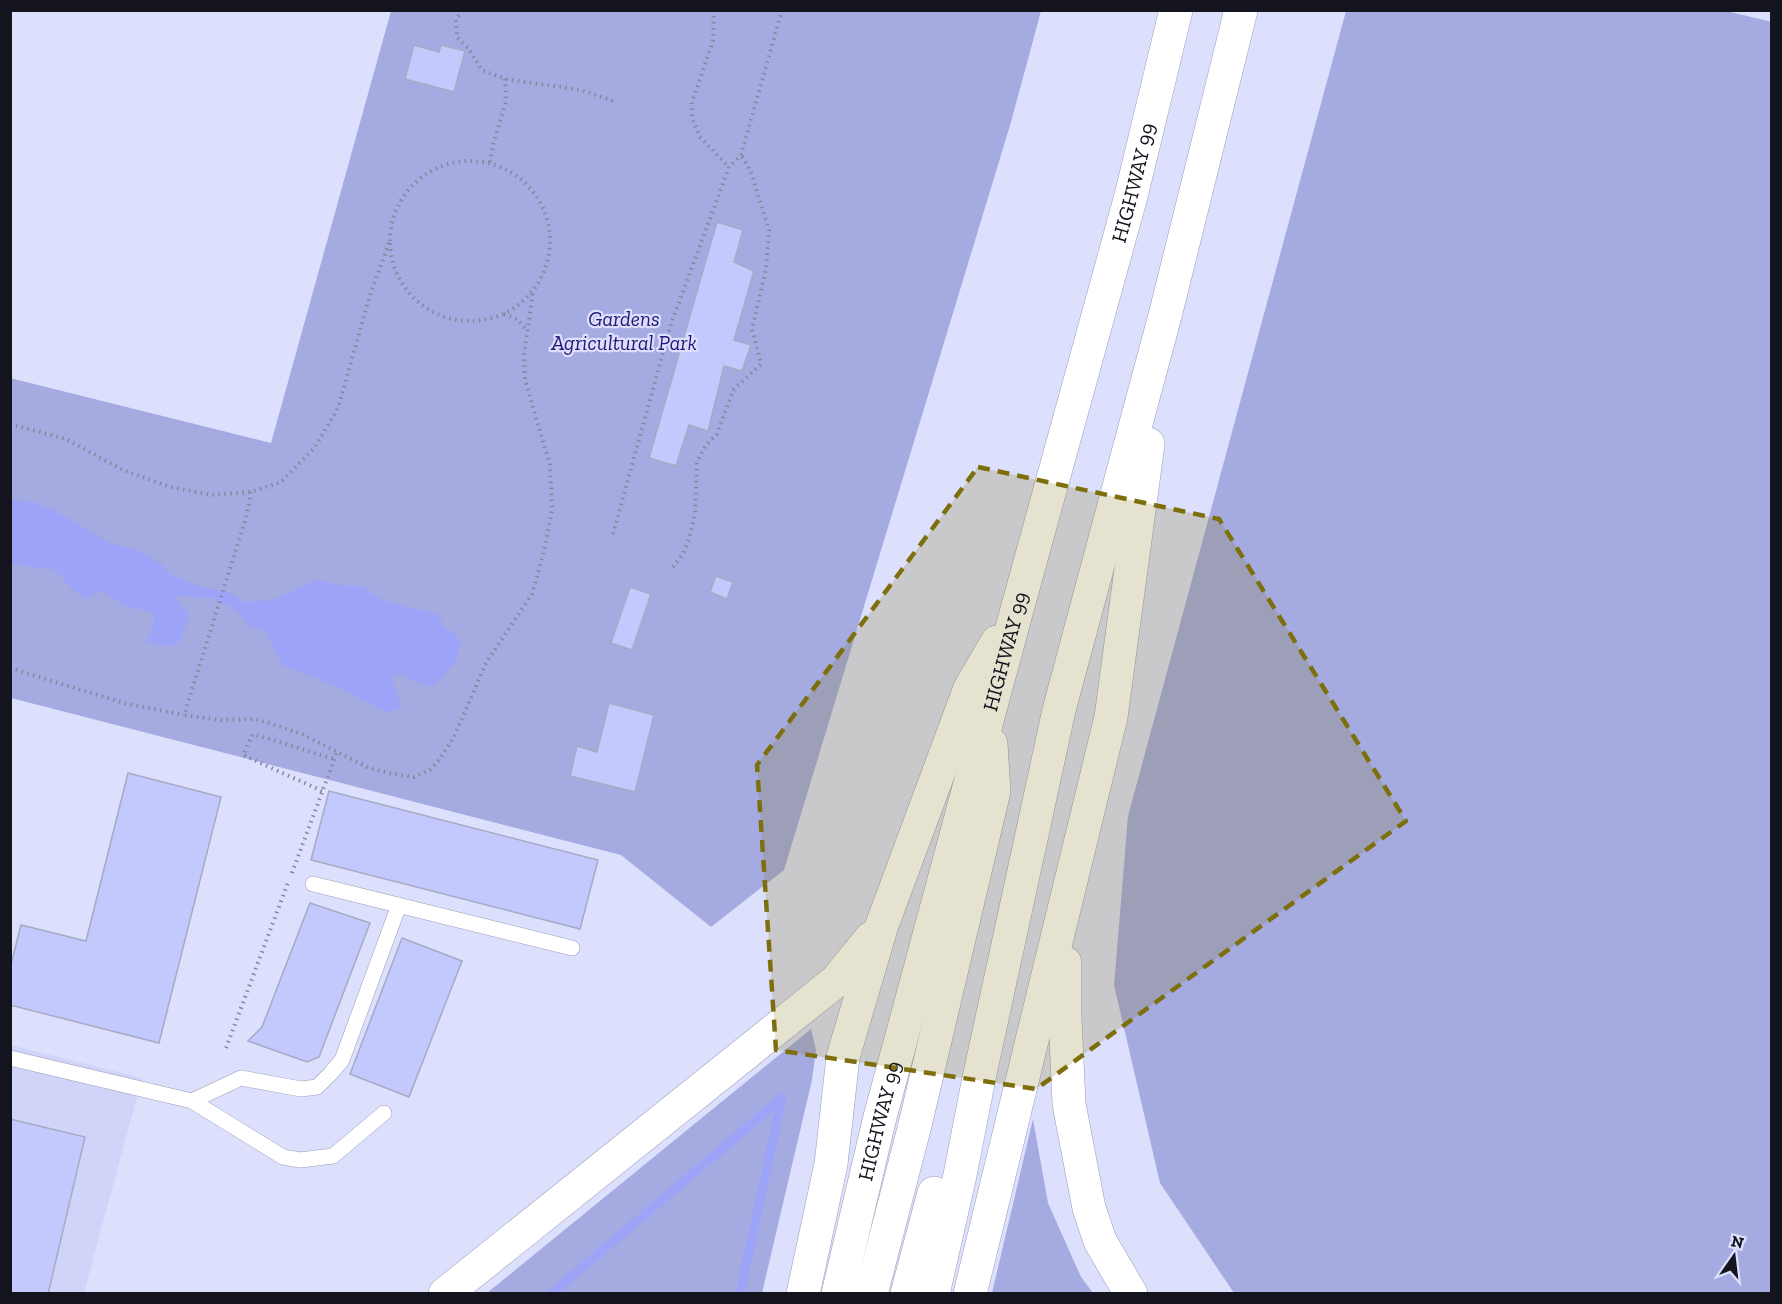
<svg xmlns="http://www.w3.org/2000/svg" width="1782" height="1304" viewBox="0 0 1782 1304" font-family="'Zilla Slab',serif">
<rect width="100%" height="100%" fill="#dce0fc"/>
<path fill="#d0d4f8" d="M 10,1045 L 142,1078 L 84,1293 L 11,1293 Z"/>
<path fill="#a5abe1" d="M 1722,10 L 1772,22 L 1771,1293 L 1234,1293 L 1160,1183 L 1114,985 L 1128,816 L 1346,11 Z
M 391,11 L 1041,11 L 1011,122 L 784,870 L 711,927 L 621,855 L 11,698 L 10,378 L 271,443 Z
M 811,1029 L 816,1050 L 812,1080 L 762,1293 L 487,1293 Z
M 1033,1119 L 1048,1203 L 1081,1277 L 1093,1293 L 992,1293 Z"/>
<path fill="#9da3f6" d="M 10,500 L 38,503 L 56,511 L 112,544 L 134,549 L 152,558 L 162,565 L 170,574 L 195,585 L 233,594 L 243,602 L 272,600 L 317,580 L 340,585 L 362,586 L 380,599 L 405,607 L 439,614 L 444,628 L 454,632 L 461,643 L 455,663 L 432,687 L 412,680 L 401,673 L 391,677 L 402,709 L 386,712 L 340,688 L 283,665 L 265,632 L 248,626 L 240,614 L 227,605 L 212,598 L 175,596 L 189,616 L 182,638 L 174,646 L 145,643 L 152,632 L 154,612 L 126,606 L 102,591 L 86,599 L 74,591 L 55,570 L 11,564 Z"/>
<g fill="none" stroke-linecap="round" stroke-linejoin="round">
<path stroke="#9da3f6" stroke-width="9" d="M 551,1294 L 782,1098 L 740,1294"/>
</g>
<path fill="#c3c9fc" stroke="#a6aac5" stroke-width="1.5" d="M 414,45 L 439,52 L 441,45 L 465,51 L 454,92 L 405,79 Z
M 717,222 L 743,230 L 734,262 L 754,271 L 734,340 L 751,345 L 742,371 L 724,366 L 708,431 L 689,425 L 676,466 L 649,458 Z
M 716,576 L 733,582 L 727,599 L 710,592 Z
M 630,587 L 651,594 L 632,650 L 611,643 Z
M 609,703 L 654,715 L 635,792 L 570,776 L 577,746 L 597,752 Z
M 128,773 L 221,797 L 159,1043 L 10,1005 L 10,968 L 21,925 L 86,941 Z
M 329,791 L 598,860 L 580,929 L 311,860 Z
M 310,903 L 370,923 L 319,1057 L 307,1062 L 248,1041 L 262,1027 Z
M 402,938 L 462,961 L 409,1097 L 350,1074 Z
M 10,1119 L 85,1137 L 48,1294 L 10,1294 Z"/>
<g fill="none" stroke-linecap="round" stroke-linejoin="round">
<g stroke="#999db7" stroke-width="16">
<path id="service" d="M 313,884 L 572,948
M 10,1058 L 192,1101 L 283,1157 L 300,1160 L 333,1156 L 384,1113
M 192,1101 L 241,1078 L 301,1089 L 317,1087 L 330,1074 L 342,1060 L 399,905"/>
</g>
<g stroke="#999db7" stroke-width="34">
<g id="motorway">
<path d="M 1065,963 L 1065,1017 L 1069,1104 L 1089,1208 L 1100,1241 L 1131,1294"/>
<path d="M 445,1294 L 836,981 L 871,938"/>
<path d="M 803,1294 L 831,1164 L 843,1057 L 882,925 L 970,688 L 997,642"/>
<path id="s1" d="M 838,1294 L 880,1117 L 1018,606 L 1131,196 L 1176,10"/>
<path d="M 871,1294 L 915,1125 L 994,791 L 991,744"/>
<path d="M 907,1294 L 934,1193"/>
<path d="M 933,1294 L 960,1175 L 979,1078 L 1059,710 L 1166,312 L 1241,10"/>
<path d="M 970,1294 L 1111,717 L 1148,444"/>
</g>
</g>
<path stroke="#85889c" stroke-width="4" stroke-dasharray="1.5 4.5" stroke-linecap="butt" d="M 462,10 L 456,20 L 457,37 L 468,48 L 482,70 L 505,79 L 581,90 L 613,101
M 714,10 L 713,41 L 692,102 L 692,118 L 700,137 L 729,167
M390 241a80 80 0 1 1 160 0a80 80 0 1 1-160 0Z
M 490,162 L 493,145 L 506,101 L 505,79
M 504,314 L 517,319 L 528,331
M 10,424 L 66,439 L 123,470 L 171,487 L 212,495 L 251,492 L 281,482 L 315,447 L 338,408 L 370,295 L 390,240
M 251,492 L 246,518 L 184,715 L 221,720 L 256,719 L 302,734 L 369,768 L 389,773 L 414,777 L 430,770 L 439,760 L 454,737 L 486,663 L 532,594 L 543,555 L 552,510 L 550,465 L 525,380 L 524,356 L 533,291
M 613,534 L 671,324 L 729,167 L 741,155 L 782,10
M 673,567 L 683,554 L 689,539 L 695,514 L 697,462 L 706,445 L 717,434 L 733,390 L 761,364 L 752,329 L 766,269 L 769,230 L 751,172 L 741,155
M 10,668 L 124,703 L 184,715
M 322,791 L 243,755 L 253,734 L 334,759
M 292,873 L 337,752
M 226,1048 L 289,880"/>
<use href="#service" stroke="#fff" stroke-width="15"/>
<use href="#motorway" stroke="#fff" stroke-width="33"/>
</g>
<path fill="#7e6f0d" fill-opacity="0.2" stroke="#7e6f0d" stroke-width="4.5" stroke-dasharray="12 8" stroke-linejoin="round" d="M 978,467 L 1219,519 L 1406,821 L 1036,1089 L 776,1050 L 757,765 Z"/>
<g text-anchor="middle" stroke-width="4.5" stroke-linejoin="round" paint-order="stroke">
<g font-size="21" fill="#13141e" stroke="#dce0fc">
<text dy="7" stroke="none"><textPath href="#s1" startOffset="1150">HIGHWAY 99</textPath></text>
<text dy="7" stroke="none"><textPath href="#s1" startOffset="664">HIGHWAY 99</textPath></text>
<text dy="7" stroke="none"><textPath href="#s1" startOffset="178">HIGHWAY 99</textPath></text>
</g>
<g font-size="21" font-style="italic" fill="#261675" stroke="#dce0fc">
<text x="624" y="326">Gardens<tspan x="624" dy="24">Agricultural Park</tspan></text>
</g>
</g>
<rect width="1782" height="1304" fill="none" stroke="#13141e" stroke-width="24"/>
<g transform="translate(1734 1256) rotate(14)" stroke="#dce0fc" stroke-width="4.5" paint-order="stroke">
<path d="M0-4.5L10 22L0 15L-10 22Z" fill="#13141e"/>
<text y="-9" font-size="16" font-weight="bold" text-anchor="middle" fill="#13141e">N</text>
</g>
</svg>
